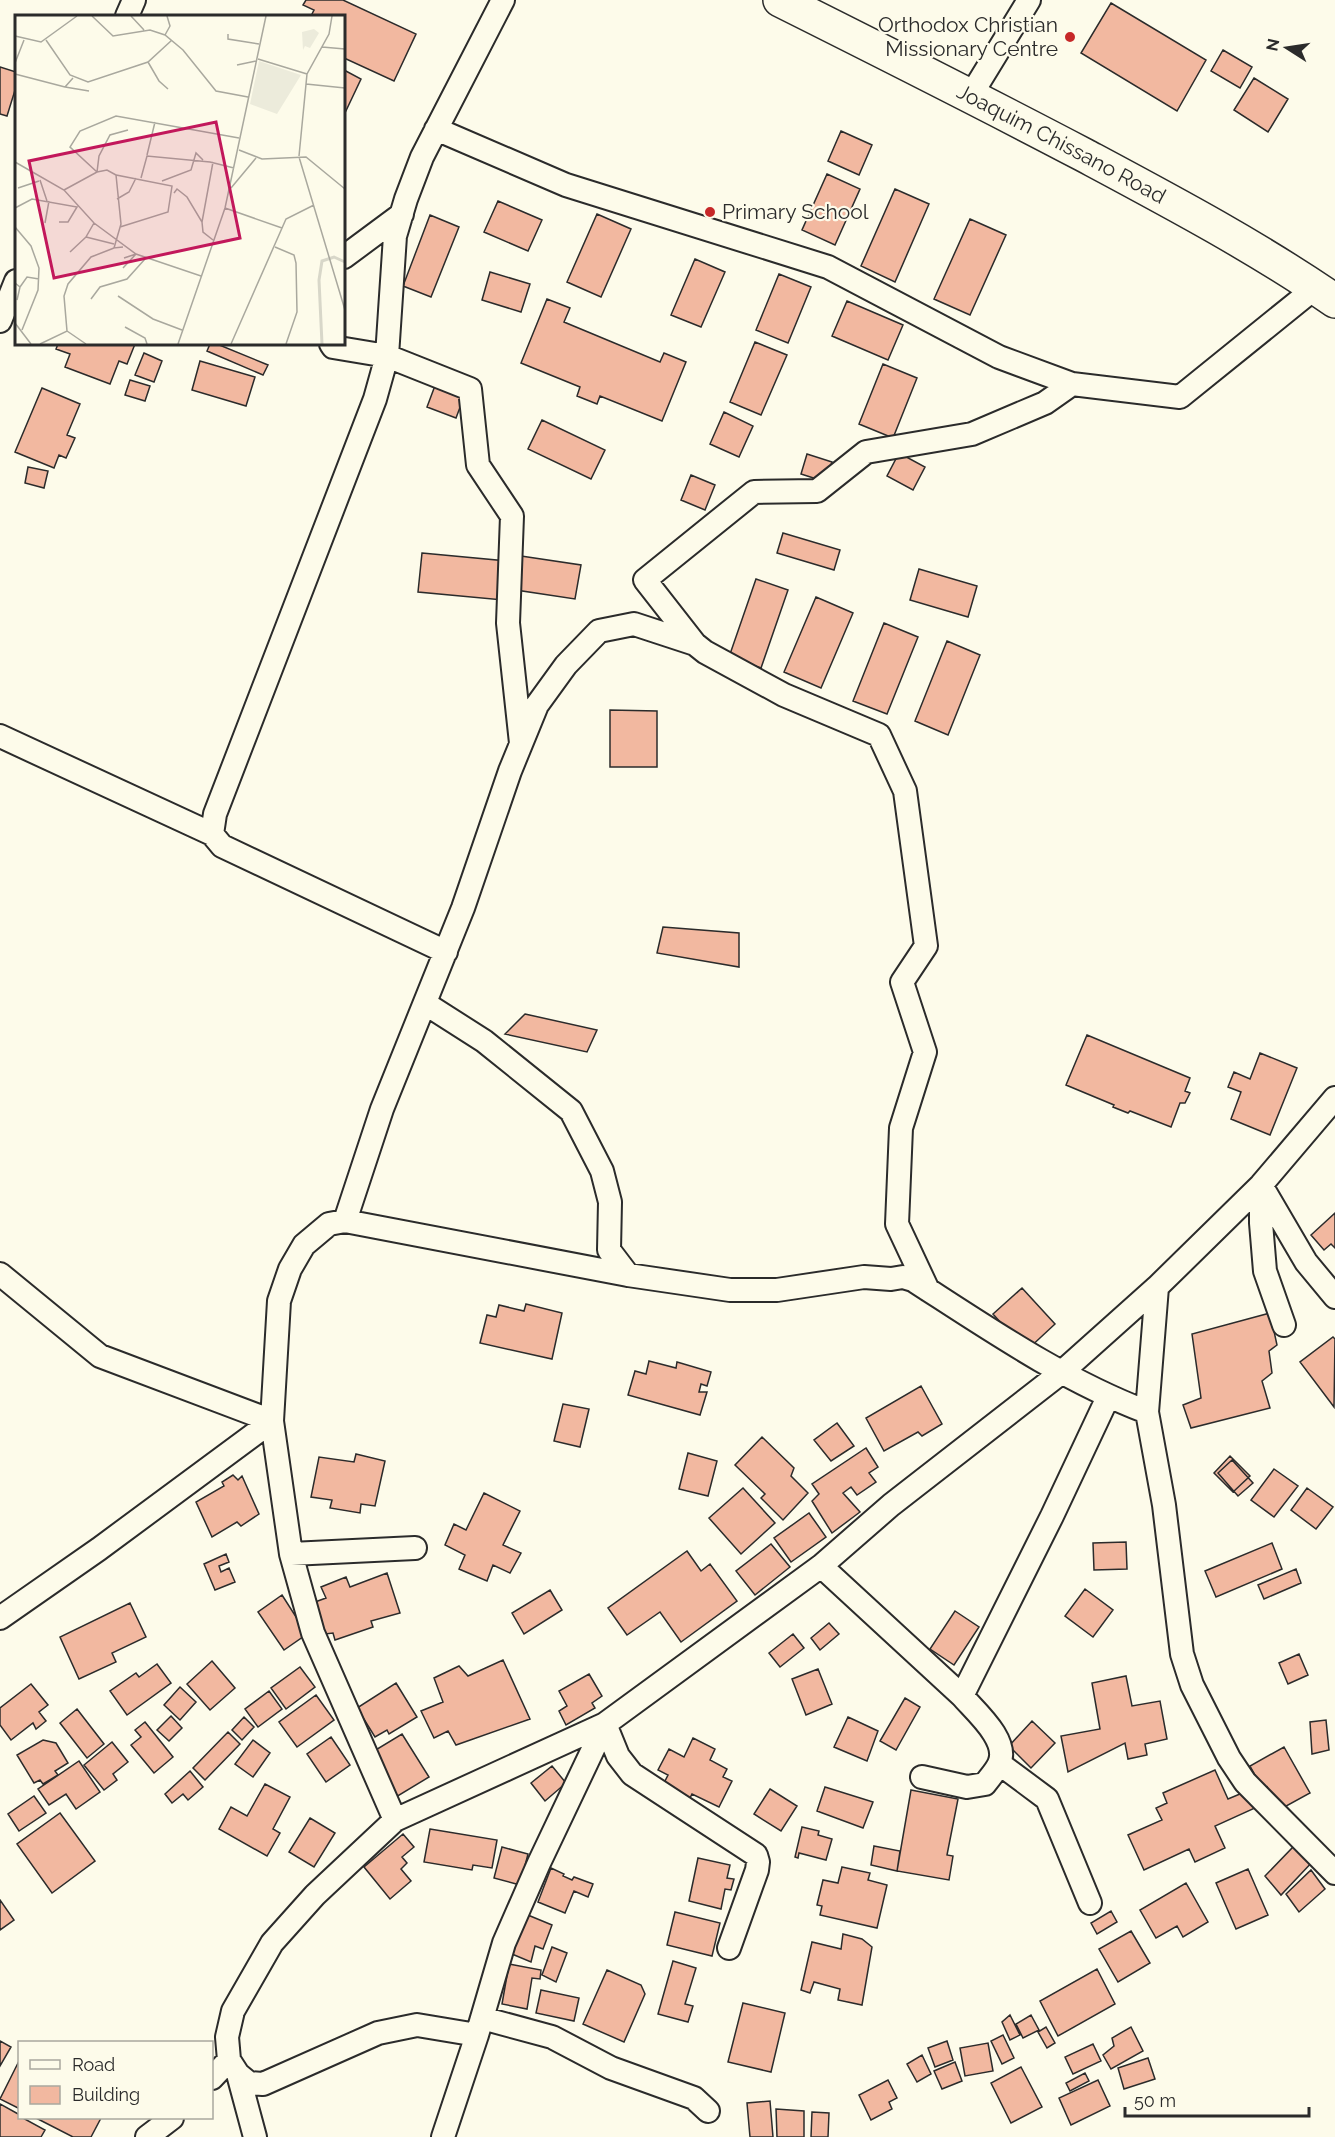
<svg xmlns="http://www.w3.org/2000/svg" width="1335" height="2137" viewBox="0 0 1335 2137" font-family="Raleway,sans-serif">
<rect width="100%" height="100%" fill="#fdfbea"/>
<path fill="#f2b8a0" stroke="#2b2b2b" stroke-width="1.5" d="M 306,0 L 343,0 L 416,34 L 394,81 L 344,58 L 344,16 L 311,16 L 314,10 L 303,5 Z
M 1111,3 L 1206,60 L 1177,111 L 1081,53 Z
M 1223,50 L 1252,67 L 1240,88 L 1211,71 Z
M 0,67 L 16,72 L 16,87 L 7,116 L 0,114 Z
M 344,70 L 361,79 L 344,115 Z
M 1254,78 L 1288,99 L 1268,132 L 1234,110 Z
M 841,131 L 872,145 L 859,175 L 828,161 Z
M 827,174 L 860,189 L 835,245 L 802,230 Z
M 895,189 L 929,204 L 895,282 L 861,266 Z
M 498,201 L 542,220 L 528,251 L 484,232 Z
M 597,214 L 631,229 L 601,297 L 567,282 Z
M 430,215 L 459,227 L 431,297 L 403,286 Z
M 970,219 L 1006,235 L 970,315 L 934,299 Z
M 695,259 L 725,272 L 701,327 L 671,315 Z
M 490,272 L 530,284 L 521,312 L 482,300 Z
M 779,274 L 811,287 L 788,343 L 756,330 Z
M 547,299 L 570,308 L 564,322 L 660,362 L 664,353 L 686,362 L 662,421 L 600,396 L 597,404 L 577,396 L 580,387 L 521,363 Z
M 847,301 L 903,325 L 888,360 L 832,336 Z
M 755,342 L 787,355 L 761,415 L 730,402 Z
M 58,344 L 135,344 L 127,364 L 119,361 L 110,384 L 65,367 L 70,354 L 56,349 Z
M 210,344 L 217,344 L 268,365 L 263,375 L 207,351 Z
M 144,353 L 162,361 L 154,382 L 135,375 Z
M 200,361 L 255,377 L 246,406 L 192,390 Z
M 883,364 L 917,378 L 893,438 L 859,424 Z
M 130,380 L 150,386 L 145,401 L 125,395 Z
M 436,383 L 465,394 L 456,418 L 427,407 Z
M 42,388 L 80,404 L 67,435 L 75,438 L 66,458 L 59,455 L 54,468 L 15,452 Z
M 724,412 L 753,426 L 739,457 L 710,444 Z
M 542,420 L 605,450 L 591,479 L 528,449 Z
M 899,453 L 925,467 L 913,490 L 887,476 Z
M 807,454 L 832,462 L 826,482 L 801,474 Z
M 28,467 L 48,471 L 44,488 L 25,483 Z
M 691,475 L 715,485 L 705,510 L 681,500 Z
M 783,533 L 840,550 L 834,570 L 777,553 Z
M 422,553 L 507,561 L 503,600 L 418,592 Z
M 521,556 L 581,565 L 575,599 L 516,590 Z
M 919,569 L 977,586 L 968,617 L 910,600 Z
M 756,579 L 788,590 L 761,668 L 729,657 Z
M 816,597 L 853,613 L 821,688 L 784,672 Z
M 884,623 L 918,637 L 887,714 L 853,701 Z
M 947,641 L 980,655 L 948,735 L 915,721 Z
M 610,710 L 657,711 L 657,767 L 610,767 Z
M 663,927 L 739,933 L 739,967 L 657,953 Z
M 525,1014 L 597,1030 L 587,1052 L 505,1034 Z
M 1087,1035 L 1190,1078 L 1185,1091 L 1190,1093 L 1185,1103 L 1180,1103 L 1171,1127 L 1130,1111 L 1128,1113 L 1113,1107 L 1114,1105 L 1066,1085 Z
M 1260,1053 L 1297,1068 L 1270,1135 L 1231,1119 L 1241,1092 L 1228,1087 L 1234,1072 L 1250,1079 Z
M 1335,1213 L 1335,1248 L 1331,1244 L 1324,1250 L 1311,1235 Z
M 1022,1288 L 1055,1324 L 1026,1351 L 993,1314 Z
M 526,1304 L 562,1313 L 552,1359 L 480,1343 L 487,1315 L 496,1317 L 499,1305 L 524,1311 Z
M 1270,1313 L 1277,1345 L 1269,1351 L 1272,1373 L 1262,1381 L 1270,1408 L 1191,1428 L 1183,1405 L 1201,1398 L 1192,1334 Z
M 1333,1337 L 1335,1339 L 1334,1407 L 1300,1362 Z
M 649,1361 L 676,1368 L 677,1362 L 711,1372 L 707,1386 L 701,1384 L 699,1392 L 707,1392 L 700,1415 L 628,1395 L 635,1371 L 646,1374 Z
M 921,1386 L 942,1424 L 922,1436 L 918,1432 L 884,1451 L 866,1418 Z
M 563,1404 L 589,1409 L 580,1447 L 554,1441 Z
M 837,1423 L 854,1446 L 831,1461 L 814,1440 Z
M 762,1437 L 794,1468 L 791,1476 L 808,1493 L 783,1520 L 761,1498 L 765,1494 L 735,1465 Z
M 866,1448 L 878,1467 L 869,1473 L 876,1482 L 857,1495 L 851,1487 L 843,1493 L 860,1512 L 832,1533 L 812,1501 L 819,1494 L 812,1484 Z
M 688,1453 L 717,1461 L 708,1496 L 679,1489 Z
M 356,1454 L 385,1461 L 375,1506 L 361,1504 L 360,1513 L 330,1508 L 332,1500 L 311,1497 L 319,1457 L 354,1462 Z
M 1230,1456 L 1250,1476 L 1233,1492 L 1214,1473 Z
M 1232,1460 L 1253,1483 L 1238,1496 L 1218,1473 Z
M 1274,1469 L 1298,1486 L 1274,1517 L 1251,1500 Z
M 233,1475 L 238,1480 L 242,1476 L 259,1514 L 241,1526 L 237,1522 L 212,1537 L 196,1502 L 224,1486 L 222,1482 Z
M 743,1488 L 775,1523 L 741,1554 L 709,1518 Z
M 1307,1488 L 1333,1507 L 1316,1529 L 1291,1510 Z
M 484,1493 L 520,1511 L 503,1545 L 521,1553 L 510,1573 L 493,1565 L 487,1581 L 459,1569 L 465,1555 L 445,1545 L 454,1524 L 466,1530 Z
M 809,1513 L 826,1537 L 791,1562 L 774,1538 Z
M 1126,1542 L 1127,1569 L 1094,1570 L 1093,1543 Z
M 1272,1543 L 1282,1569 L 1216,1597 L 1205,1571 Z
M 771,1544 L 790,1567 L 755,1595 L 736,1571 Z
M 687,1551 L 701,1571 L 710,1564 L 737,1601 L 681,1642 L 660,1612 L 627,1635 L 608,1608 Z
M 226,1554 L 229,1562 L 219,1566 L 221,1572 L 229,1568 L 235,1582 L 215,1590 L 204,1564 Z
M 1296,1569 L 1301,1583 L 1264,1599 L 1258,1585 Z
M 387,1573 L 400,1613 L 371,1621 L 373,1627 L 335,1640 L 333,1633 L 325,1634 L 315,1602 L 326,1598 L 321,1587 L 346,1577 L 350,1587 Z
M 1085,1589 L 1113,1610 L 1093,1637 L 1065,1616 Z
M 550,1590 L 562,1610 L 524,1634 L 512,1613 Z
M 282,1595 L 307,1634 L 284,1650 L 258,1612 Z
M 130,1603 L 146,1637 L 112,1653 L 116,1662 L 79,1679 L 60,1637 Z
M 955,1611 L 979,1627 L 954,1665 L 930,1649 Z
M 829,1623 L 839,1634 L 820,1650 L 811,1638 Z
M 793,1634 L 804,1648 L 780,1667 L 769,1653 Z
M 1299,1654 L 1308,1675 L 1288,1684 L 1279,1663 Z
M 503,1660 L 530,1719 L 456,1745 L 448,1731 L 434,1738 L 421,1711 L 443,1702 L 434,1678 L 459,1666 L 468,1676 Z
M 212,1661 L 235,1688 L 210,1710 L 187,1684 Z
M 157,1664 L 171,1683 L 127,1715 L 110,1691 L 136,1673 L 139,1677 Z
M 300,1667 L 315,1687 L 286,1709 L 271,1688 Z
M 818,1669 L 832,1704 L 806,1715 L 792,1679 Z
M 589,1674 L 602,1696 L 592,1703 L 595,1708 L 566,1725 L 559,1711 L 567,1706 L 559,1691 Z
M 1126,1676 L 1132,1706 L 1160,1701 L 1167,1739 L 1145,1744 L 1147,1755 L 1128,1759 L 1125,1743 L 1068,1772 L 1061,1736 L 1100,1729 L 1092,1683 Z
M 396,1683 L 417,1717 L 389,1734 L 387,1730 L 375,1737 L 357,1708 Z
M 31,1684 L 48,1705 L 39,1712 L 46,1721 L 36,1729 L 33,1723 L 11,1740 L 0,1725 L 0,1708 Z
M 180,1687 L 196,1702 L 180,1720 L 164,1705 Z
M 269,1691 L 282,1709 L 258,1727 L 245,1709 Z
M 316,1695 L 334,1720 L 297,1747 L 279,1722 Z
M 905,1698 L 920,1707 L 896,1750 L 880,1741 Z
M 77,1709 L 104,1744 L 87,1758 L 60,1723 Z
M 171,1716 L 182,1728 L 169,1741 L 157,1730 Z
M 244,1717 L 254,1727 L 242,1740 L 232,1730 Z
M 848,1717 L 878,1731 L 867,1761 L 834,1747 Z
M 1326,1720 L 1329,1750 L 1312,1754 L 1310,1722 Z
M 1032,1721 L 1055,1743 L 1031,1768 L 1009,1746 Z
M 145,1722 L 173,1757 L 154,1773 L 131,1745 L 141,1737 L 135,1730 Z
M 228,1732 L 240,1744 L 205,1780 L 193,1768 Z
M 402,1734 L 429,1777 L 396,1797 L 369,1754 Z
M 331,1737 L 350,1765 L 326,1782 L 307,1754 Z
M 693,1738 L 715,1749 L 710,1760 L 727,1769 L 723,1777 L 732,1781 L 719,1807 L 692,1794 L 689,1800 L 662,1787 L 668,1775 L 658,1770 L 669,1749 L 684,1757 Z
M 43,1740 L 56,1743 L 68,1763 L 55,1771 L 58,1775 L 43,1784 L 40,1780 L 34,1783 L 17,1755 Z
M 253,1740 L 270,1753 L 253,1777 L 235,1764 Z
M 112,1742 L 128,1762 L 113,1774 L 117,1780 L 104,1790 L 84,1765 Z
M 1284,1747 L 1310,1793 L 1279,1810 L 1267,1787 L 1263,1790 L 1250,1766 Z
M 79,1761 L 100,1792 L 76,1809 L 66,1794 L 49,1805 L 38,1789 Z
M 552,1766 L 566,1783 L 545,1801 L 531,1783 Z
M 1215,1770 L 1228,1799 L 1247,1791 L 1255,1808 L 1215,1826 L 1225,1848 L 1195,1862 L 1189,1849 L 1144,1870 L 1128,1835 L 1162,1820 L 1156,1808 L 1167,1803 L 1163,1793 Z
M 190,1771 L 203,1787 L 188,1800 L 183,1794 L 172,1803 L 165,1794 Z
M 265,1784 L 290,1797 L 273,1829 L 280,1833 L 267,1856 L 219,1829 L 231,1807 L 247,1816 Z
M 825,1787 L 873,1802 L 863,1828 L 817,1811 Z
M 770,1789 L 797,1806 L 781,1831 L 754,1814 Z
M 911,1790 L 958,1799 L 947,1855 L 953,1856 L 949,1880 L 897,1871 Z
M 34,1796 L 46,1813 L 19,1831 L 8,1814 Z
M 60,1813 L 95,1861 L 52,1893 L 17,1844 Z
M 310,1818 L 335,1833 L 314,1867 L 289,1852 Z
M 802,1827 L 819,1831 L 818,1835 L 832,1839 L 826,1860 L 799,1853 L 798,1858 L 795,1857 Z
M 430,1829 L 497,1840 L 492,1868 L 473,1865 L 472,1870 L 424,1862 Z
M 403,1834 L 414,1847 L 402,1857 L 407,1863 L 401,1869 L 411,1881 L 390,1899 L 364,1867 Z
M 874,1846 L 900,1851 L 897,1871 L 871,1865 Z
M 1294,1846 L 1316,1858 L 1281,1895 L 1265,1876 Z
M 502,1847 L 528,1854 L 520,1885 L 494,1878 Z
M 698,1858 L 730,1865 L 727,1878 L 734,1879 L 731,1890 L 725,1889 L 721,1909 L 689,1901 Z
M 842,1867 L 870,1873 L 868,1880 L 887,1885 L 877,1928 L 820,1915 L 822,1906 L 817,1905 L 823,1880 L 838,1883 Z
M 551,1868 L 564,1874 L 563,1876 L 572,1880 L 574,1877 L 593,1884 L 588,1897 L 574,1891 L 565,1913 L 538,1902 Z
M 1248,1869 L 1268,1915 L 1236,1929 L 1216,1883 Z
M 1311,1870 L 1325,1889 L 1299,1912 L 1286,1894 Z
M 1186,1883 L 1208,1922 L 1183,1937 L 1177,1926 L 1156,1938 L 1140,1910 Z
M 0,1900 L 14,1920 L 0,1930 Z
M 1111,1911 L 1117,1922 L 1097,1934 L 1091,1923 Z
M 675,1912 L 720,1923 L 712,1956 L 667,1945 Z
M 523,1913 L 552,1925 L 543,1949 L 535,1946 L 531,1962 L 507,1952 Z
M 1131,1931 L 1150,1963 L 1118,1982 L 1099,1949 Z
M 843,1934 L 862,1939 L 872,1947 L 862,2005 L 838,2000 L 840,1989 L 814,1982 L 810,1993 L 801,1990 L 812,1942 L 841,1949 Z
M 552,1947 L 567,1953 L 556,1982 L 542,1975 Z
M 673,1961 L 696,1968 L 685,2004 L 693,2006 L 688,2022 L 658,2014 Z
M 509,1964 L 541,1970 L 540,1979 L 532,1978 L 527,2009 L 502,2004 Z
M 1097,1969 L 1115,2004 L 1058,2036 L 1040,2001 Z
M 607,1970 L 641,1985 L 645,1994 L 624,2042 L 583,2024 Z
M 541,1990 L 579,1998 L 574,2021 L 536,2013 Z
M 743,2003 L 785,2013 L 771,2072 L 728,2062 Z
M 1010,2015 L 1020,2035 L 1010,2040 L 1002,2022 Z
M 1031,2015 L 1039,2030 L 1023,2038 L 1016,2024 Z
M 1046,2027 L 1055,2043 L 1047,2048 L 1038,2032 Z
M 1131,2027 L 1143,2051 L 1111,2069 L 1103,2055 L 1114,2046 L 1112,2038 Z
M 1003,2035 L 1014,2058 L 1002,2064 L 991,2041 Z
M 0,2041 L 11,2047 L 0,2066 Z
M 947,2041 L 953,2060 L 935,2067 L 928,2048 Z
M 988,2043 L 993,2071 L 965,2076 L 960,2048 Z
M 1093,2044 L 1101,2061 L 1073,2074 L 1065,2057 Z
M 922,2055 L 931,2074 L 917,2082 L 907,2064 Z
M 1148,2058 L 1155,2079 L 1124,2089 L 1118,2068 Z
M 20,2059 L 20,2109 L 0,2099 Z
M 955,2062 L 962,2081 L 942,2089 L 934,2071 Z
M 1021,2067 L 1042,2107 L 1011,2123 L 991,2083 Z
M 1085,2073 L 1089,2081 L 1070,2091 L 1066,2083 Z
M 888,2080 L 897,2098 L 889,2102 L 892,2109 L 871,2120 L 859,2095 Z
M 1098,2080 L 1110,2106 L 1071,2125 L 1059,2098 Z
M 770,2101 L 773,2137 L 750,2137 L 747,2103 Z
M 0,2104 L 20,2115 L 20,2118 L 23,2118 L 45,2130 L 41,2137 L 0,2137 Z
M 776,2109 L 804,2111 L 804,2137 L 777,2137 Z
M 812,2112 L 829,2113 L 828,2137 L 811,2137 Z
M 36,2118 L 101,2118 L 91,2137 L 73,2137 Z"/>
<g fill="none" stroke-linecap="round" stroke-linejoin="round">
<g stroke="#2b2b2b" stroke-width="26">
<path id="minor" d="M 127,16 L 134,0
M 971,95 L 1029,0
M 436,129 L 566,185 L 828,267 L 999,357 L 1072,384
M 344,257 L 402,214
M 0,321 L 16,281
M 331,344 L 333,347 L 387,356 L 470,389 L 478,465 L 512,516 L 508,623 L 521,743
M 695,644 L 634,624 L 599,631 L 566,665 L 537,705 L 510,771 L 463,908 L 382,1109 L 345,1221 L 628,1275 L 730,1290 L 777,1290 L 864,1277 L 891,1279 L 903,1277 L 913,1280 C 989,1329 1063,1380 1147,1412 L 1157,1287
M 0,736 L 212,834
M 446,952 L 222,846 L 212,834 L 215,814 L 375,399 L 387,356 L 395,236 L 406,199 L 422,157 L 503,0
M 426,1004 L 484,1041 L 571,1111 L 602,1171 L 610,1202 L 609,1250 L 628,1275
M 345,1221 L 329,1224 L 304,1245 L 290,1269 L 279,1301 L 272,1421 L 291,1554 L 313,1633 L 395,1820
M 0,1274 L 100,1356 L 272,1421
M 928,1290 L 897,1224 L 901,1128 L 925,1052 L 902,982 L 926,946 L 905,791 L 879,735 L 784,695 L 705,652 L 695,644 L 645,580 L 754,492 L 817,491 L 866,452 L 972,434 L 1045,403 L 1072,384 L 1180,397 L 1315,288
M 1284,1325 L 1265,1271 L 1261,1223 L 1261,1185 L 1306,1262 L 1335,1297
M 1147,1412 L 1164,1505 L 1182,1654 L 1192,1685 L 1229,1758 L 1245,1782 L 1335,1873
M 291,1554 L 415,1548
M 821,1566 L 962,1696 L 1052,1516 L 1108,1397
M 0,1618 L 99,1549 L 272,1421
M 605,1724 L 618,1756 L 632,1774 L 756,1855 L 758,1862 L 757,1870 L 729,1948
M 1000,1764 L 1047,1799 L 1090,1903
M 922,1777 L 967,1787 L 985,1784 C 989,1778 996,1771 999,1764 C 1010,1741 976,1712 962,1696
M 482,2018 L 552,2037 L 611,2068 L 694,2098 L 708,2111
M 477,2035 L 417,2025 L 378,2033 L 263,2084 L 249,2083 L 238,2074 L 229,2060 L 227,2037 L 233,2011 L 272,1943 L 315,1895 L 395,1820 L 605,1724 L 821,1566 L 891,1505 L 1062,1372 L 1157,1287 L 1261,1185 L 1335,1098
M 238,2074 L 255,2137
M 212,2078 L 229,2060
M 147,2137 L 172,2118
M 443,2137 L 477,2035 L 504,1943 L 539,1863 L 605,1724"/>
</g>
<g stroke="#2b2b2b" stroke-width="36">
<g id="trunk">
<path id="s1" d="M 780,0 C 882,51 983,102 1084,155 C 1170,201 1255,246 1335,301"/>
</g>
</g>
<use href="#minor" stroke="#fdfbea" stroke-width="22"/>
<use href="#trunk" stroke="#fdfbea" stroke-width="33"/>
</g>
<g fill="#c62828" stroke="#fdfbea" stroke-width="2">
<circle cx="1070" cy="37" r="6"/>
<circle cx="710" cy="212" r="6"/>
</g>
<g text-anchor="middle" stroke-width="4.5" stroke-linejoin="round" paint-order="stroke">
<g font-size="21" fill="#2b2b2b" stroke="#fdfbea" text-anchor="end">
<text x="1058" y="32">Orthodox Christian<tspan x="1058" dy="24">Missionary Centre</tspan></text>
<text x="722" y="219" text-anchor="start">Primary School</text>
</g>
<g font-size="21" fill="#2b2b2b" stroke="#fdfbea">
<text dy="7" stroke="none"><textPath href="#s1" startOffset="316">Joaquim Chissano Road</textPath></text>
</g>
</g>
<g transform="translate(15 15)">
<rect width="330" height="330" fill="#fdfbea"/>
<path d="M 299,14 L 304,18 L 295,33 L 290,31 L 288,35 L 287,17 ZM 244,46 L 286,60 L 262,99 L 235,89 Z" fill="#ecebdb"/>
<path fill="none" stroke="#d8d7c9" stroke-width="3" d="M 307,329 L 304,265 L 307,246 L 319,242 L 330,247"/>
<path fill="none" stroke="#a9a89e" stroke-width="1.5" d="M 77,1 L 98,21 L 135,15 L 150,20 L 168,35 L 201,76 L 233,82M 116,1 L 129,15M 213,19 L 213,24 L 244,29M 150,20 L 155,11 L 152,1M 0,21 L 26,27 L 62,1M 31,25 L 55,60 L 73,67 L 133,47 L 157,25M 307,32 L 330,34M 243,44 L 292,59M 133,47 L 144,66 L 153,74M 0,48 L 9,25M 222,50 L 241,46M 0,59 L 50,72M 58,63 L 50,72 L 74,76M 291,69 L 330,73M 224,135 L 247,144 L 291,142 L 330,174M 132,140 L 140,107M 284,141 L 292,59 L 314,19 L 317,1M 284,142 L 330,295M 0,147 L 49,175 L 79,208 L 121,239 L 186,261M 82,157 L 55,132 L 65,116 L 101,101 L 224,123M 82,157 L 84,141 L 95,120 L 113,115M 126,163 L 132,141 L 195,147 L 219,153M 25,165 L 32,186M 147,166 L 176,155 L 181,138 L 188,145M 3,173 L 24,166M 216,173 L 241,143M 49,175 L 82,157 L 92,155 L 101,160M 159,178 L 162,174 L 172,182 L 187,207 L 188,217 L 198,225M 102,184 L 114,177 L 121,163M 0,193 L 17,184 L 62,192 L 53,207 L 44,207M 210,193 L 267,213M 187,207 L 198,147M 30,208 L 34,186M 79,208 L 71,222 L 99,229M 0,212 L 16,231 L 24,253 L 23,275 L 7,315M 105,212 L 153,197 L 157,171 L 101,160 L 106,209 L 99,233 L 108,232M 260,232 L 279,240 L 281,248 L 282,297 L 271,329M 55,237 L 71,222M 108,253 L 121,239 L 109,243M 0,268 L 5,272 L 2,285M 5,272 L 12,262 L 24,264M 103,281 L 138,304 L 167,315M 76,284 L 85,272 L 112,264 L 130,244M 0,308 L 16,329M 110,312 L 130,323 L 132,329M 52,316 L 49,281 L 53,269 L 76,242 L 99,233M 25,329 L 52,316 L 71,329M 163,329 L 210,193 L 251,1M 216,329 L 271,204 L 299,190"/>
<path fill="#c2185b" fill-opacity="0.15" stroke="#c2185b" stroke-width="3" d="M 201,107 L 225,223 L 39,263 L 14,146 Z"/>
<rect width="330" height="330" fill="none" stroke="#2b2b2b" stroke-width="3"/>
</g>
<rect x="18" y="2041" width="195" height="78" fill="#fdfbea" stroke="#a9a89e" stroke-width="1.5"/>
<rect x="30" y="2060" width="30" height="9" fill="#fdfbea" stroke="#a9a89e" stroke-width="1.5"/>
<text x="72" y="2071" font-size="18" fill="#2b2b2b">Road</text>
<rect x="30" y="2086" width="30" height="18" fill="#f2b8a0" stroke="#a9a89e" stroke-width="1.5"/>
<text x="72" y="2101" font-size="18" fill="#2b2b2b">Building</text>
<g transform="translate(1287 48) rotate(282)" stroke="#fdfbea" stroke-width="4.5" paint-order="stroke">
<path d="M0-4.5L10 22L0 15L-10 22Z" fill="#2b2b2b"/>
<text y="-9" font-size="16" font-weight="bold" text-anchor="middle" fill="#2b2b2b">N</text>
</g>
<path d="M1125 2107v9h184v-9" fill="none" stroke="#2b2b2b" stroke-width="3"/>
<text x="1134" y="2107" font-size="18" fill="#2b2b2b" stroke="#fdfbea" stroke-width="4.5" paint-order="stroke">50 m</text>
</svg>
